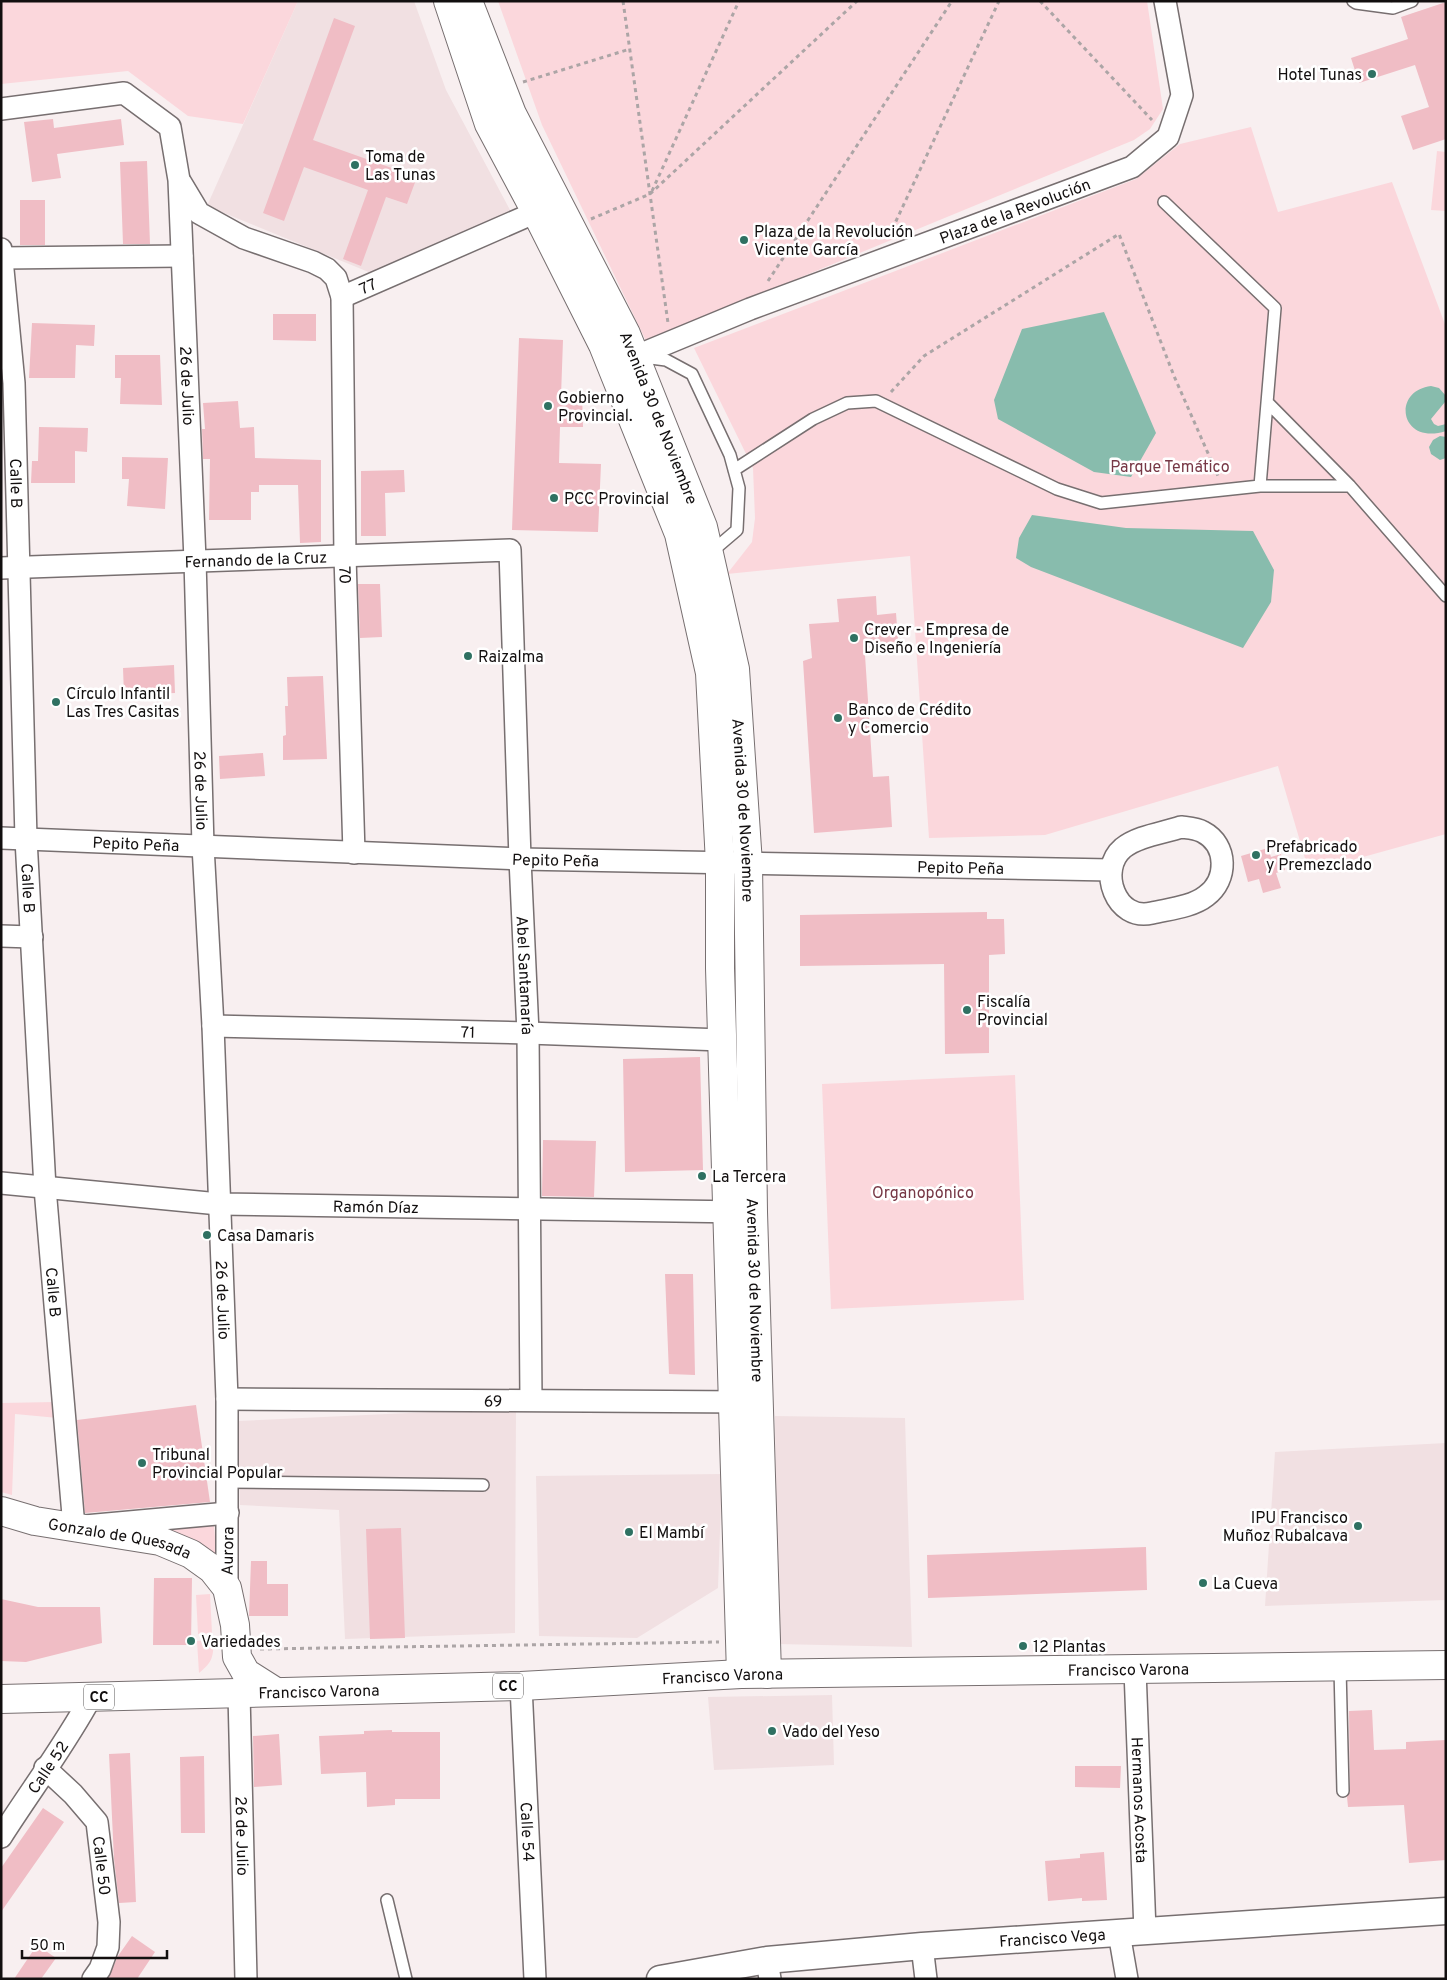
<svg xmlns="http://www.w3.org/2000/svg" width="1447" height="1980" viewBox="0 0 1447 1980" font-family="Overpass,sans-serif">
<rect width="100%" height="100%" fill="#f8eff0"/>
<path fill="#f1e0e2" d="M 298,1 L 414,1 L 446,90 L 511,212 L 371,273 L 207,206 Z
M 516,1408 L 515,1633 L 345,1639 L 339,1510 L 240,1505 L 238,1421 Z
M 775,1416 L 905,1418 L 912,1647 L 777,1644 Z
M 1446,1443 L 1446,1600 L 1265,1606 L 1275,1452 Z
M 722,1474 L 718,1588 L 637,1638 L 539,1636 L 536,1476 Z
M 832,1695 L 834,1765 L 714,1770 L 708,1697 Z"/>
<path fill="#fbd7dc" d="M 1,1 L 298,1 L 243,124 L 188,116 L 128,71 L 1,84 Z
M 498,1 L 1147,1 L 1163,109 L 1150,129 L 1134,140 L 646,341 L 542,125 Z
M 1251,127 L 1278,212 L 1392,182 L 1446,327 L 1446,834 L 1309,872 L 1278,766 L 1045,835 L 929,838 L 910,556 L 727,574 L 752,542 L 755,518 L 753,468 L 694,348 L 1136,179 L 1180,144 Z
M 1437,151 L 1446,152 L 1446,211 L 1431,210 Z
M 1015,1075 L 1024,1300 L 831,1309 L 822,1084 Z
M 55,1402 L 58,1418 L 15,1414 L 12,1495 L 1,1492 L 1,1403 Z
M 214,1526 L 217,1558 L 148,1530 Z
M 210,1594 L 212,1633 L 198,1634 L 196,1595 Z
M 214,1639 C 213,1657 213,1662 199,1673 L 197,1641 Z"/>
<path fill="#88bcad" d="M 1104,312 L 1156,433 L 1131,477 L 1094,472 L 998,419 L 994,400 L 1022,329 Z
M 1431,386 L 1439,388 L 1446,396 L 1445,402 L 1431,419 L 1434,424 L 1438,426 L 1446,424 L 1446,431 C 1400,446 1391,391 1431,386 Z
M 1440,436 L 1446,437 L 1446,458 L 1440,460 L 1431,454 L 1429,447 L 1433,440 Z
M 1032,515 L 1126,528 L 1253,531 L 1274,570 L 1271,602 L 1243,648 L 1031,567 L 1016,558 L 1019,538 Z"/>
<path fill="#f0bdc5" d="M 1446,2 L 1446,139 L 1413,150 L 1401,116 L 1429,107 L 1415,65 L 1359,83 L 1351,58 L 1408,39 L 1401,17 Z
M 334,18 L 355,26 L 313,140 L 417,177 L 407,204 L 386,197 L 361,266 L 343,259 L 368,190 L 304,167 L 284,221 L 263,213 Z
M 53,119 L 54,128 L 121,119 L 124,145 L 57,154 L 61,178 L 32,182 L 24,122 Z
M 147,161 L 150,244 L 123,244 L 120,162 Z
M 20,200 L 45,200 L 45,245 L 20,245 Z
M 273,314 L 316,314 L 316,341 L 273,340 Z
M 32,323 L 95,325 L 94,346 L 76,345 L 75,378 L 29,378 Z
M 519,338 L 563,340 L 561,396 L 582,395 L 583,427 L 560,427 L 559,463 L 601,464 L 598,532 L 512,530 Z
M 115,355 L 160,355 L 162,405 L 120,404 L 121,378 L 115,378 Z
M 238,401 L 240,428 L 254,427 L 255,458 L 321,460 L 321,542 L 300,543 L 298,485 L 259,485 L 259,492 L 251,492 L 251,520 L 209,520 L 210,459 L 203,459 L 202,429 L 205,429 L 203,403 Z
M 39,427 L 88,428 L 87,452 L 75,451 L 75,483 L 31,483 L 32,461 L 38,461 Z
M 122,457 L 168,458 L 165,509 L 127,506 L 129,479 L 122,479 Z
M 404,470 L 405,492 L 385,493 L 386,536 L 361,536 L 361,471 Z
M 358,584 L 380,584 L 382,637 L 360,638 Z
M 876,596 L 877,615 L 896,613 L 899,652 L 865,655 L 873,777 L 889,776 L 892,827 L 814,833 L 803,661 L 812,658 L 809,624 L 839,622 L 837,599 Z
M 174,665 L 175,693 L 124,695 L 123,668 Z
M 323,676 L 327,759 L 283,760 L 283,736 L 286,735 L 285,706 L 288,706 L 287,677 Z
M 263,753 L 265,776 L 220,779 L 219,756 Z
M 1268,848 L 1271,857 L 1281,854 L 1285,870 L 1276,873 L 1281,888 L 1263,893 L 1259,879 L 1248,882 L 1241,856 Z
M 987,912 L 987,919 L 1004,919 L 1005,954 L 989,955 L 989,1053 L 945,1054 L 944,964 L 800,966 L 800,915 Z
M 700,1057 L 703,1170 L 625,1172 L 623,1059 Z
M 543,1140 L 596,1141 L 594,1197 L 542,1196 Z
M 665,1274 L 693,1274 L 695,1375 L 669,1374 Z
M 196,1405 L 210,1502 L 85,1513 L 77,1420 Z
M 401,1528 L 405,1638 L 370,1639 L 366,1529 Z
M 1146,1547 L 1147,1590 L 928,1598 L 927,1555 Z
M 251,1561 L 267,1561 L 267,1584 L 288,1584 L 288,1616 L 249,1616 Z
M 154,1578 L 192,1578 L 191,1645 L 153,1645 Z
M 1,1599 L 38,1607 L 100,1607 L 102,1643 L 26,1662 L 1,1661 Z
M 1372,1710 L 1374,1750 L 1406,1749 L 1406,1742 L 1446,1740 L 1446,1860 L 1409,1863 L 1404,1805 L 1348,1807 L 1347,1797 L 1350,1791 L 1349,1711 Z
M 392,1730 L 392,1732 L 440,1732 L 440,1799 L 395,1799 L 395,1805 L 367,1807 L 366,1772 L 321,1774 L 319,1736 L 364,1734 L 364,1731 Z
M 279,1734 L 282,1785 L 254,1787 L 253,1736 Z
M 130,1753 L 136,1902 L 119,1903 L 114,1859 L 109,1754 Z
M 204,1756 L 205,1833 L 181,1833 L 180,1757 Z
M 1075,1766 L 1121,1766 L 1120,1788 L 1075,1787 Z
M 43,1808 L 64,1822 L 1,1912 L 1,1868 Z
M 1104,1852 L 1107,1900 L 1082,1901 L 1082,1898 L 1048,1901 L 1045,1861 L 1080,1858 L 1080,1854 Z
M 132,1936 L 155,1952 L 137,1979 L 108,1979 L 118,1956 Z
M 37,1945 L 56,1958 L 41,1979 L 14,1979 Z"/>
<g fill="none" stroke-linecap="round" stroke-linejoin="round">
<g stroke="#776f70" stroke-width="14">
<path id="service" d="M 1353,1 L 1356,3 L 1393,8 L 1412,1
M 1164,202 L 1275,308 L 1260,486
M 643,357 L 666,360 L 692,374 L 730,455 L 739,488 L 737,530 L 710,553
M 1268,403 L 1350,486 L 1446,596
M 734,470 L 813,419 L 847,403 L 876,401 L 1057,489 L 1101,503 L 1260,486 L 1350,486
M 228,1482 L 483,1485
M 1340,1668 L 1343,1791
M 387,1900 L 406,1979"/>
</g>
<g stroke="#776f70" stroke-width="24">
<g id="minor">
<path id="s1" d="M 1,109 L 124,93 L 170,127 L 179,180 L 195,560 L 203,846 L 213,1026 L 227,1399 L 227,1588"/>
<path id="s2" d="M 181,183 L 199,213 L 244,238 L 313,262 L 327,269 L 336,278 L 342,297 L 345,556 L 354,853"/>
<path id="s3" d="M 1,249 L 14,383 L 26,839 L 45,1188 L 74,1527 L 228,1513"/>
<path d="M 2,258 L 182,256"/>
<path id="s4" d="M 342,297 L 550,206"/>
<path id="s5" d="M 622,362 L 750,309 L 1132,167 L 1168,137 L 1182,95 L 1165,1"/>
<path id="s6" d="M 1,568 L 510,550 L 520,859 L 528,1033 L 531,1400"/>
<path d="M 1181,827 C 1189,828 1196,828 1203,832 C 1228,845 1228,880 1206,896 C 1192,907 1169,909 1152,913 C 1116,922 1097,870 1123,848 C 1138,836 1163,833 1181,827 Z"/>
<path id="s7" d="M 1,838 L 520,859 L 1111,870"/>
<path d="M 1,936 L 32,937"/>
<path id="s8" d="M 213,1026 L 528,1033 L 722,1040"/>
<path id="s9" d="M 1,1183 L 219,1204 L 742,1212"/>
<path id="s10" d="M 227,1399 L 747,1402"/>
<path id="s11" d="M 1135,1670 L 1145,1931"/>
<path id="s12" d="M 521,1686 L 535,1979"/>
<path id="s13" d="M 239,1694 L 246,1979"/>
<path id="s14" d="M 45,1768 L 73,1794 L 97,1822 L 109,1922 L 108,1947 L 100,1969 L 93,1979"/>
<path id="s15" d="M 1,1837 C 31,1790 65,1745 91,1697"/>
<path d="M 1119,1933 L 1127,1979"/>
<path d="M 922,1946 L 926,1979"/>
<path d="M 767,1960 L 770,1979"/>
</g>
</g>
<g stroke="#776f70" stroke-width="29">
<g id="tertiary">
<path id="s16" d="M 660,1979 L 767,1960 L 922,1946 L 1446,1911"/>
</g>
</g>
<g stroke="#776f70" stroke-width="30">
<g id="secondary">
<path d="M 448,1 L 489,124 L 536,212 L 603,345 L 679,534 L 710,673 L 720,863 L 720,968 L 741,1674"/>
<path id="s17" d="M 468,1 L 512,114 L 626,334 L 703,527 L 735,669 L 748,864 L 753,1212 L 767,1674"/>
</g>
</g>
<g stroke="#776f70" stroke-width="30">
<g id="primary">
<path id="s18" d="M 1,1511 L 35,1521 L 160,1541 L 191,1554 L 212,1569 L 227,1588 L 235,1625 L 237,1657 L 246,1673 L 276,1692"/>
<path id="s19" d="M 1,1699 L 521,1686 L 741,1674 L 1446,1665"/>
</g>
</g>
<path stroke="#aca5a6" stroke-width="3" stroke-dasharray="4 4" stroke-linecap="butt" d="M 623,1 L 668,323
M 1040,1 L 1152,120
M 523,82 L 630,49
M 652,191 L 739,1
M 591,219 L 650,194 L 857,1
M 889,236 L 999,1
M 768,281 L 952,1
M 891,392 L 924,356 L 1119,234 L 1174,376 L 1218,476
M 260,1649 L 719,1642"/>
<use href="#service" stroke="#fff" stroke-width="11"/>
<use href="#minor" stroke="#fff" stroke-width="21"/>
<use href="#tertiary" stroke="#fff" stroke-width="26"/>
<use href="#secondary" stroke="#fff" stroke-width="28"/>
<use href="#primary" stroke="#fff" stroke-width="28"/>
</g>
<g fill="#2f7162" stroke="#fff" stroke-width="2">
<circle cx="1372" cy="74" r="5"/>
<circle cx="355" cy="165" r="5"/>
<circle cx="744" cy="240" r="5"/>
<circle cx="548" cy="406" r="5"/>
<circle cx="554" cy="498" r="5"/>
<circle cx="854" cy="638" r="5"/>
<circle cx="468" cy="656" r="5"/>
<circle cx="56" cy="702" r="5"/>
<circle cx="838" cy="718" r="5"/>
<circle cx="1256" cy="855" r="5"/>
<circle cx="967" cy="1010" r="5"/>
<circle cx="702" cy="1176" r="5"/>
<circle cx="207" cy="1235" r="5"/>
<circle cx="142" cy="1463" r="5"/>
<circle cx="1358" cy="1526" r="5"/>
<circle cx="629" cy="1532" r="5"/>
<circle cx="1203" cy="1583" r="5"/>
<circle cx="191" cy="1641" r="5"/>
<circle cx="1023" cy="1646" r="5"/>
<circle cx="772" cy="1731" r="5"/>
</g>
<g text-anchor="middle" stroke-width="5" stroke-linejoin="round" paint-order="stroke">
<g fill="#fff" stroke="#595757" stroke-width="1">
<rect x="493" y="1673.5" width="30" height="25" rx="4"/>
<rect x="84" y="1684.5" width="30" height="25" rx="4"/>
</g>
<g font-size="15" font-weight="bold" fill="#120f0f">
<text x="508" y="1691">CC</text>
<text x="99" y="1702">CC</text>
</g>
<g font-size="16" fill="#120f0f" stroke="#fff" text-anchor="start">
<text x="1362" y="80" text-anchor="end">Hotel Tunas</text>
<text x="365" y="162">Toma de<tspan x="365" dy="18">Las Tunas</tspan></text>
<text x="754" y="237">Plaza de la Revolución<tspan x="754" dy="18">Vicente García</tspan></text>
<text x="558" y="403">Gobierno<tspan x="558" dy="18">Provincial.</tspan></text>
<text x="564" y="504">PCC Provincial</text>
<text x="864" y="635">Crever - Empresa de<tspan x="864" dy="18">Diseño e Ingeniería</tspan></text>
<text x="478" y="662">Raizalma</text>
<text x="66" y="699">Círculo Infantil<tspan x="66" dy="18">Las Tres Casitas</tspan></text>
<text x="848" y="715">Banco de Crédito<tspan x="848" dy="18">y Comercio</tspan></text>
<text x="1266" y="852">Prefabricado<tspan x="1266" dy="18">y Premezclado</tspan></text>
<text x="977" y="1007">Fiscalía<tspan x="977" dy="18">Provincial</tspan></text>
<text x="712" y="1182">La Tercera</text>
<text x="217" y="1241">Casa Damaris</text>
<text x="152" y="1460">Tribunal<tspan x="152" dy="18">Provincial Popular</tspan></text>
<text x="1348" y="1523" text-anchor="end">IPU Francisco<tspan x="1348" dy="18">Muñoz Rubalcava</tspan></text>
<text x="639" y="1538">El Mambí</text>
<text x="1213" y="1589">La Cueva</text>
<text x="201" y="1647">Variedades</text>
<text x="1033" y="1652">12 Plantas</text>
<text x="782" y="1737">Vado del Yeso</text>
</g>
<g font-size="16" fill="#120f0f" stroke="#fff">
<text dy="6" stroke="none"><textPath href="#s5" startOffset="421">Plaza de la Revolución</textPath></text>
<text dy="6" stroke="none"><textPath href="#s4" startOffset="28">77</textPath></text>
<text dy="6" stroke="none"><textPath href="#s1" startOffset="441">26 de Julio</textPath></text>
<text dy="6" stroke="none"><textPath href="#s17" startOffset="459">Avenida 30 de Noviembre</textPath></text>
<text dy="6" stroke="none"><textPath href="#s3" startOffset="235">Calle B</textPath></text>
<text dy="6" stroke="none"><textPath href="#s6" startOffset="255">Fernando de la Cruz</textPath></text>
<text dy="6" stroke="none"><textPath href="#s2" startOffset="486">70</textPath></text>
<text dy="6" stroke="none"><textPath href="#s1" startOffset="846">26 de Julio</textPath></text>
<text dy="6" stroke="none"><textPath href="#s17" startOffset="864">Avenida 30 de Noviembre</textPath></text>
<text dy="6" stroke="none"><textPath href="#s7" startOffset="135">Pepito Peña</textPath></text>
<text dy="6" stroke="none"><textPath href="#s7" startOffset="555">Pepito Peña</textPath></text>
<text dy="6" stroke="none"><textPath href="#s7" startOffset="960">Pepito Peña</textPath></text>
<text dy="6" stroke="none"><textPath href="#s3" startOffset="640">Calle B</textPath></text>
<text dy="6" stroke="none"><textPath href="#s6" startOffset="935">Abel Santamaría</textPath></text>
<text dy="6" stroke="none"><textPath href="#s8" startOffset="255">71</textPath></text>
<text dy="6" stroke="none"><textPath href="#s9" startOffset="376">Ramón Díaz</textPath></text>
<text dy="6" stroke="none"><textPath href="#s17" startOffset="1344">Avenida 30 de Noviembre</textPath></text>
<text dy="6" stroke="none"><textPath href="#s3" startOffset="1045">Calle B</textPath></text>
<text dy="6" stroke="none"><textPath href="#s1" startOffset="1356">26 de Julio</textPath></text>
<text dy="6" stroke="none"><textPath href="#s10" startOffset="266">69</textPath></text>
<text dy="6" stroke="none"><textPath href="#s18" startOffset="122">Gonzalo de Quesada</textPath></text>
<text transform="translate(227 1551) rotate(-89)" y="6">Aurora</text>
<text dy="6" stroke="none"><textPath href="#s19" startOffset="1128">Francisco Varona</textPath></text>
<text dy="6" stroke="none"><textPath href="#s19" startOffset="722">Francisco Varona</textPath></text>
<text dy="6" stroke="none"><textPath href="#s19" startOffset="318">Francisco Varona</textPath></text>
<text dy="6" stroke="none"><textPath href="#s15" startOffset="84">Calle 52</textPath></text>
<text dy="6" stroke="none"><textPath href="#s11" startOffset="130">Hermanos Acosta</textPath></text>
<text dy="6" stroke="none"><textPath href="#s12" startOffset="146">Calle 54</textPath></text>
<text dy="6" stroke="none"><textPath href="#s13" startOffset="142">26 de Julio</textPath></text>
<text dy="6" stroke="none"><textPath href="#s14" startOffset="119">Calle 50</textPath></text>
<text dy="6" stroke="none"><textPath href="#s16" startOffset="395">Francisco Vega</textPath></text>
</g>
<g font-size="16" fill="#773846" stroke="#fff">
<text x="1170" y="472">Parque Temático</text>
<text x="923" y="1198">Organopónico</text>
</g>
</g>
<rect width="1447" height="1980" fill="none" stroke="#120f0f" stroke-width="5"/>
<path d="M22 1950v8h145v-8" fill="none" stroke="#120f0f" stroke-width="2.5"/>
<text x="30" y="1950" font-size="15" fill="#120f0f" stroke="#ffffff" stroke-width="4" paint-order="stroke">50 m</text>
</svg>
